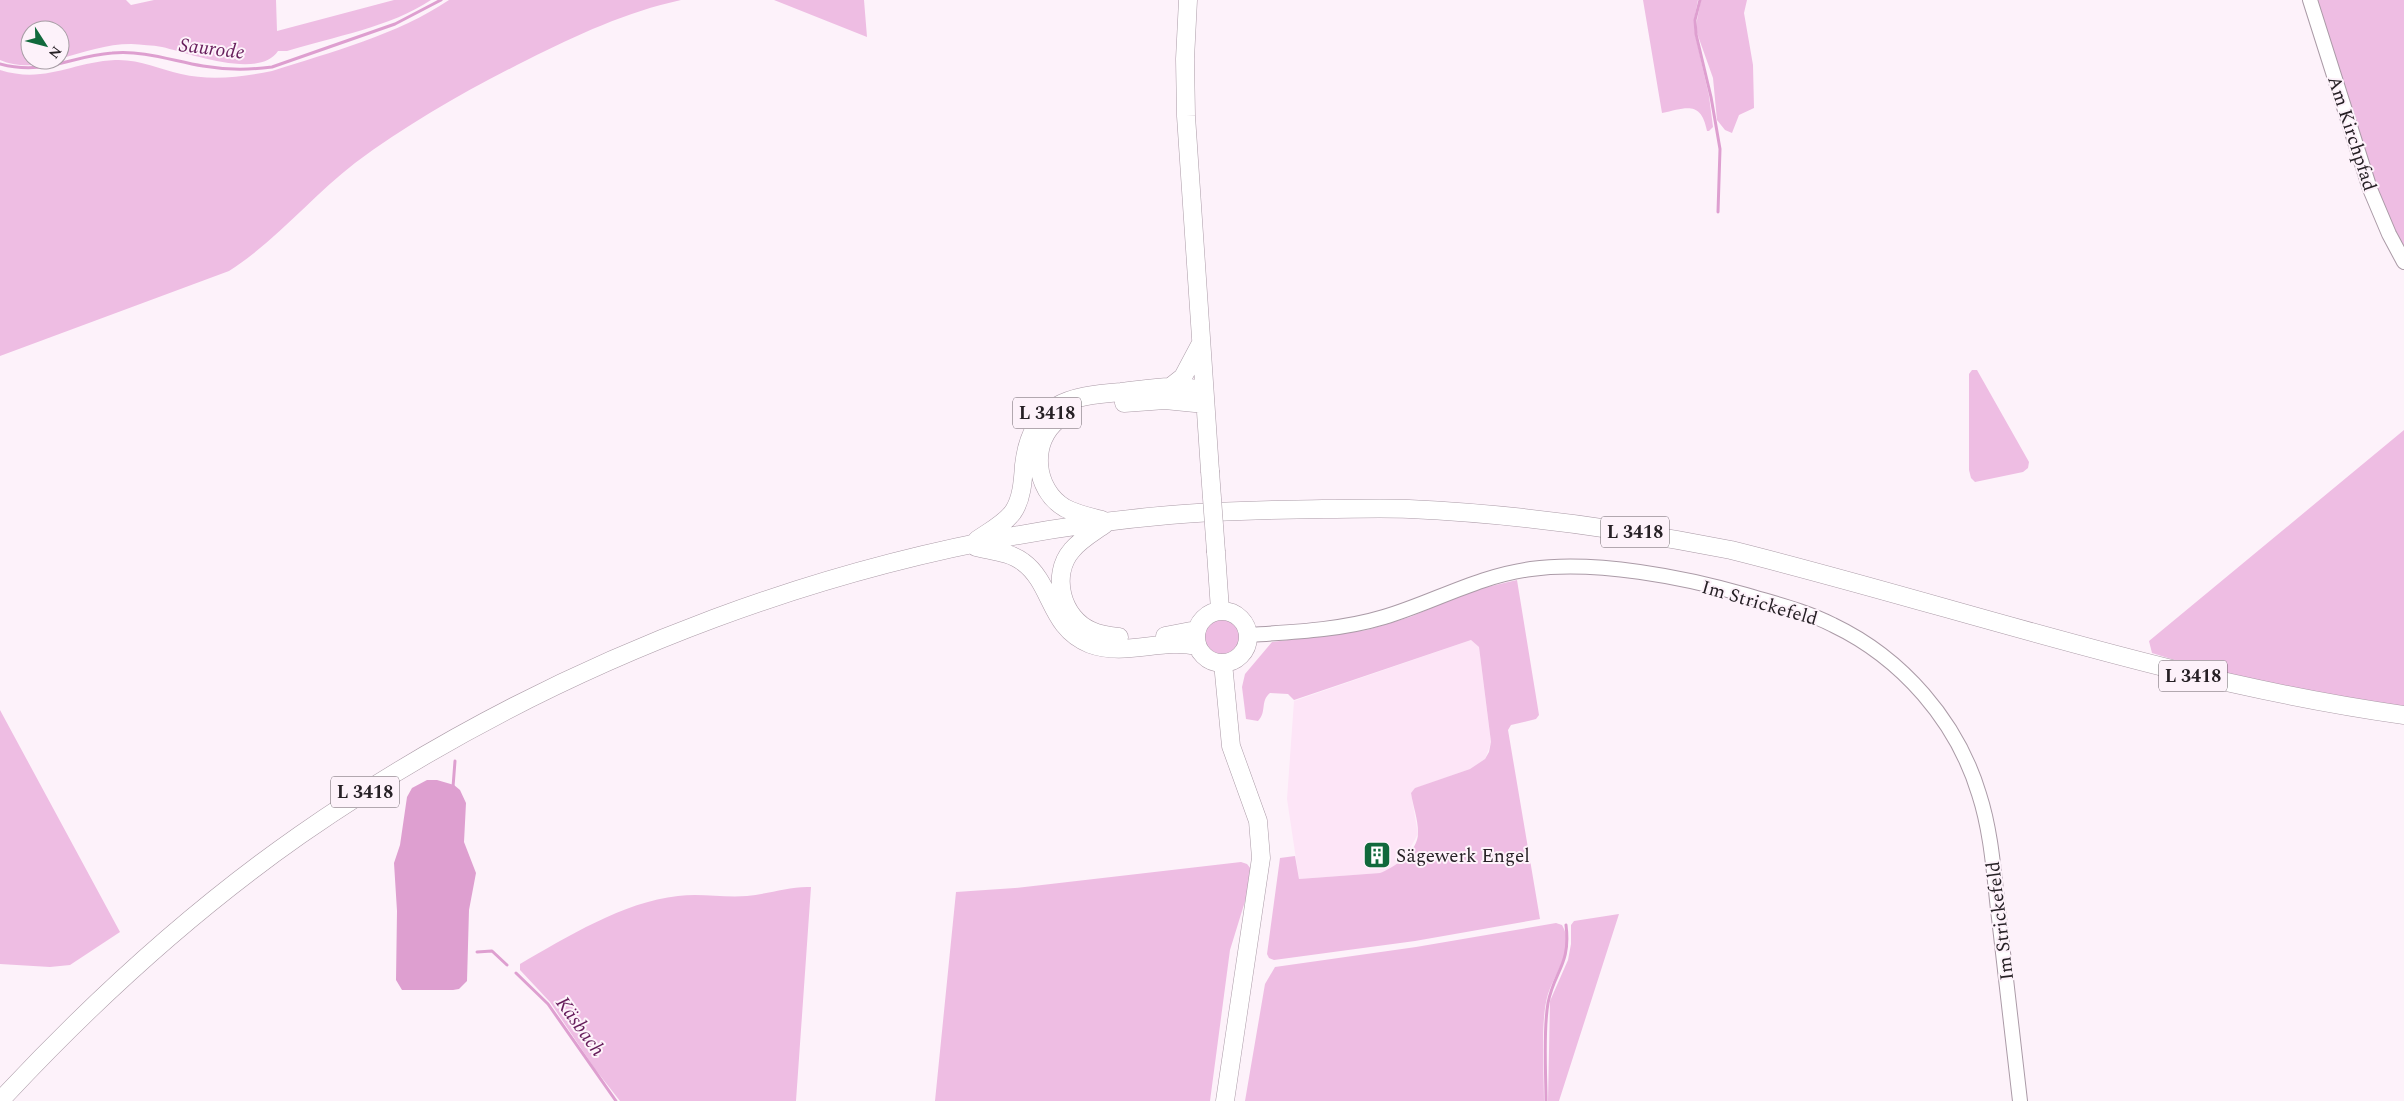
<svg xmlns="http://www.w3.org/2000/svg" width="2404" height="1101" viewBox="0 0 2404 1101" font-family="Spectral,serif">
<rect width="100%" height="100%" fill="#fdf2fa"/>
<path fill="#fde5f7" d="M 1471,640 L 1479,647 L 1491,743 L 1485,759 L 1470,769 L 1416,788 L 1411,793 L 1418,834 L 1405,857 L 1393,868 L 1381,873 L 1299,879 L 1287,799 L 1294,701 Z"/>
<path fill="#eebde3" d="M 0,0 L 126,0 L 131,5 L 154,0 L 276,0 L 277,31 L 394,0 L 431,0 C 391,27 332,37 287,51 L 278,51 C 259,80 189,53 162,47 C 152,45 142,45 131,44 C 107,44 83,52 60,59 L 60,30 L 30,30 L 30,60 L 57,60 C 38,66 19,68 0,60 Z
M 449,0 L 681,0 C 626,12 577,35 527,60 C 467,90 409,123 355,163 C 311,197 276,241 229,271 L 0,356 L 0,70 C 45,84 72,62 115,60 C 140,59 158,69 181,74 C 211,81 242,77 272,71 C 331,52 397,35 449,0 Z
M 774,0 L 864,0 L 867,37 Z
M 1643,0 L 1698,0 L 1694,20 L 1695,34 L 1709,96 L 1713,127 L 1709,131 L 1707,131 C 1701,100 1686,108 1662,113 Z
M 1701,0 L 1747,0 L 1744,13 L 1753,65 L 1754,108 L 1739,115 L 1732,133 L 1725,130 L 1717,120 L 1713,78 L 1697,33 L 1697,20 Z
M 2315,0 L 2404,0 L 2404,251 L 2376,188 Z
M 1972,370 L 1977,370 L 2029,462 L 2028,468 L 2023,472 L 1975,482 L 1971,478 L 1969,470 L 1969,374 Z
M 2404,430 L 2404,706 C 2319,694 2234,679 2152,653 L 2149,641 Z
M 1517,580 L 1539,715 L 1536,719 L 1511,725 L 1508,730 L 1540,919 L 1415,941 L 1274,960 L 1269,958 L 1267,954 L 1280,858 L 1295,856 L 1299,879 L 1380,873 C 1395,867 1419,851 1418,832 C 1418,819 1413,806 1411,793 L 1415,788 L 1470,769 L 1485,759 L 1489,752 L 1491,742 L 1479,647 L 1471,640 L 1294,700 L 1288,694 L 1270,693 C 1260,701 1267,712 1258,721 L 1246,719 L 1242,687 L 1245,674 L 1272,642 L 1367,630 L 1410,617 L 1474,590 Z
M1202 637a20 20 0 1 1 40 0a20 20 0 1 1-40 0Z
M 0,710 L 120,932 L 70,965 L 50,967 L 0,964 Z
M 1241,862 L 1247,864 L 1251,869 L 1250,885 L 1230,950 L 1210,1101 L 935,1101 L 956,892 L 1015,888 Z
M 811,887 L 796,1101 L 620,1101 L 595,1069 L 550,1002 L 520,970 L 520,964 C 567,937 623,902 678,896 C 701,893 724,898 747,896 C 769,894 789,886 811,887 Z
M 1619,914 L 1559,1101 L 1548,1101 L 1550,1001 L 1568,960 L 1571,944 L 1571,925 L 1574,921 Z
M 1556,923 L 1562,925 C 1576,948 1555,972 1548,994 C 1540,1020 1544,1072 1544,1101 L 1245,1101 L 1265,984 L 1275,967 L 1416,947 Z"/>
<path fill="#de9fd0" d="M 427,780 L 437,780 L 454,785 L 460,790 L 466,803 L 464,842 L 476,873 L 469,910 L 467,981 L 459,989 L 453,990 L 402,990 L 396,980 L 397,911 L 394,863 L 400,845 L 407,797 L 412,788 Z"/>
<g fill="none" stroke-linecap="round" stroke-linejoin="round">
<path stroke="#de9fd0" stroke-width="3" d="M 1700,0 L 1695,20 L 1696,34 L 1711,97 L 1720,149 L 1718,212
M 0,64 C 45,76 70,56 112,53 C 144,50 173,61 203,66 C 226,70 249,70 272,67 L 395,24 L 441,0
M 453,787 L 455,761
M 477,952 L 492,951 L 507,965
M 516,973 L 548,1004 L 616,1101
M 1546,1101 C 1546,1071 1543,1032 1548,1003 C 1554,971 1571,965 1566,925"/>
<g stroke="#ab9ba7" stroke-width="16">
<path id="minor" d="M 2310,0 L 2370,189 L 2389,234 L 2404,262
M 1248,635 C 1294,632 1341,630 1384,617 C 1434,602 1478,576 1531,569 C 1595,560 1684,577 1746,595 C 1776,604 1806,611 1833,625 C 1902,658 1957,721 1979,794 C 1992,834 1994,877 1999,918 C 2006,979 2013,1040 2020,1101"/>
</g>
<g stroke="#ab9ba7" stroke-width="19">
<path id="major" d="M 1188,0 L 1185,59 L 1186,116 L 1210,471
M 1169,388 L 1183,377 L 1200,345
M 1124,403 L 1165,400 L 1205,404
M 1059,419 C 1029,441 1034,490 1065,508 C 1076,514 1090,517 1102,520
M 1105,524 C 1094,532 1081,539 1072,550 C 1050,575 1062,619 1092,631 C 1100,635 1110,636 1119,637
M 977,540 C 990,531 1004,524 1013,512 C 1022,499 1023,480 1024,465 C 1031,403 1069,396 1121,392 C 1149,389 1178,383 1204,391
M 976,547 C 992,551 1010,552 1023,562 C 1053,584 1049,628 1090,644 C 1125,657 1162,638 1197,646
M 1216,552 L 1220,610
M1196 637a26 26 0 1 1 52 0a26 26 0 1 1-52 0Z
M 1165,636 L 1196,630
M 1223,663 L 1231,746 L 1258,821 L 1261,858 L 1225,1101
M 0,1101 C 91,1003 190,912 300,835 C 556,657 859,542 1170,515 C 1221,510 1272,510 1323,509 C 1352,509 1381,508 1409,509 C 1518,514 1625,529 1731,550 C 1956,606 2174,683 2404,715"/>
</g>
<use href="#minor" stroke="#fff" stroke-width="14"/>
<use href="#major" stroke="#fff" stroke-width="18"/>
<g stroke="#ab9ba7" stroke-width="19" stroke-linecap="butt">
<path id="major-bridge" d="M 1210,471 L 1216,552"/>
</g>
<use href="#major-bridge" stroke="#fff" stroke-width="18"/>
</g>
<defs>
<g id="building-square" transform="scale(1.4375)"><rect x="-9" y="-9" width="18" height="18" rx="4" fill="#11693c" stroke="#fdf2fa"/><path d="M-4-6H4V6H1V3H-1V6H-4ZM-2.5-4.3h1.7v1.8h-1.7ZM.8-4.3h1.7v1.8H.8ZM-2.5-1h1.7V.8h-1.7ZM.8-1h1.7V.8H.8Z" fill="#fff"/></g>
</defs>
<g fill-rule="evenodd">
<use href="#building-square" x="1377" y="855"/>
</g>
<g text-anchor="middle" stroke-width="4" stroke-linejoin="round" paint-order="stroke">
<g fill="#fdf2fa" stroke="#665f65" stroke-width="1">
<rect x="1013" y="397.5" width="68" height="31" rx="4"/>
<rect x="1601" y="516.5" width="68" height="31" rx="4"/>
<rect x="2159" y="660.5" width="68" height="31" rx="4"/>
<rect x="331" y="776.5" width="68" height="31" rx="4"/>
</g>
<g font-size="18" font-weight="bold" fill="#262025">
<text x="1047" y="419">L 3418</text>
<text x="1635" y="538">L 3418</text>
<text x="2193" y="682">L 3418</text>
<text x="365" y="798">L 3418</text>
</g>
<g font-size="19" fill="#262025" stroke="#fdf2fa">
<text transform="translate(2353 133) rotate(72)" y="7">Am Kirchpfad</text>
<text transform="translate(1760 602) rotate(16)" y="7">Im Strickefeld</text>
<text transform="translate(1999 921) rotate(-97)" y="7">Im Strickefeld</text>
</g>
<g font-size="19" fill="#262025" stroke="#fdf2fa" text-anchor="start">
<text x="1396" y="862">Sägewerk Engel</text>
</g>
<g font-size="20" font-style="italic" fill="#651c5a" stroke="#fdf2fa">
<text transform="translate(212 48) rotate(7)" y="7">Saurode</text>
<text transform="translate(581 1026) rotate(54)" y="7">Käsbach</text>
</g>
</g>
<g transform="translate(45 45) rotate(126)"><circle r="24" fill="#fdf2fa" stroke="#a79ea5"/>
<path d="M0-4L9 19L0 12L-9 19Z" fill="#11693c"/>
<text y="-8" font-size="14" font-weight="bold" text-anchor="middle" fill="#262025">N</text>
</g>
</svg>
